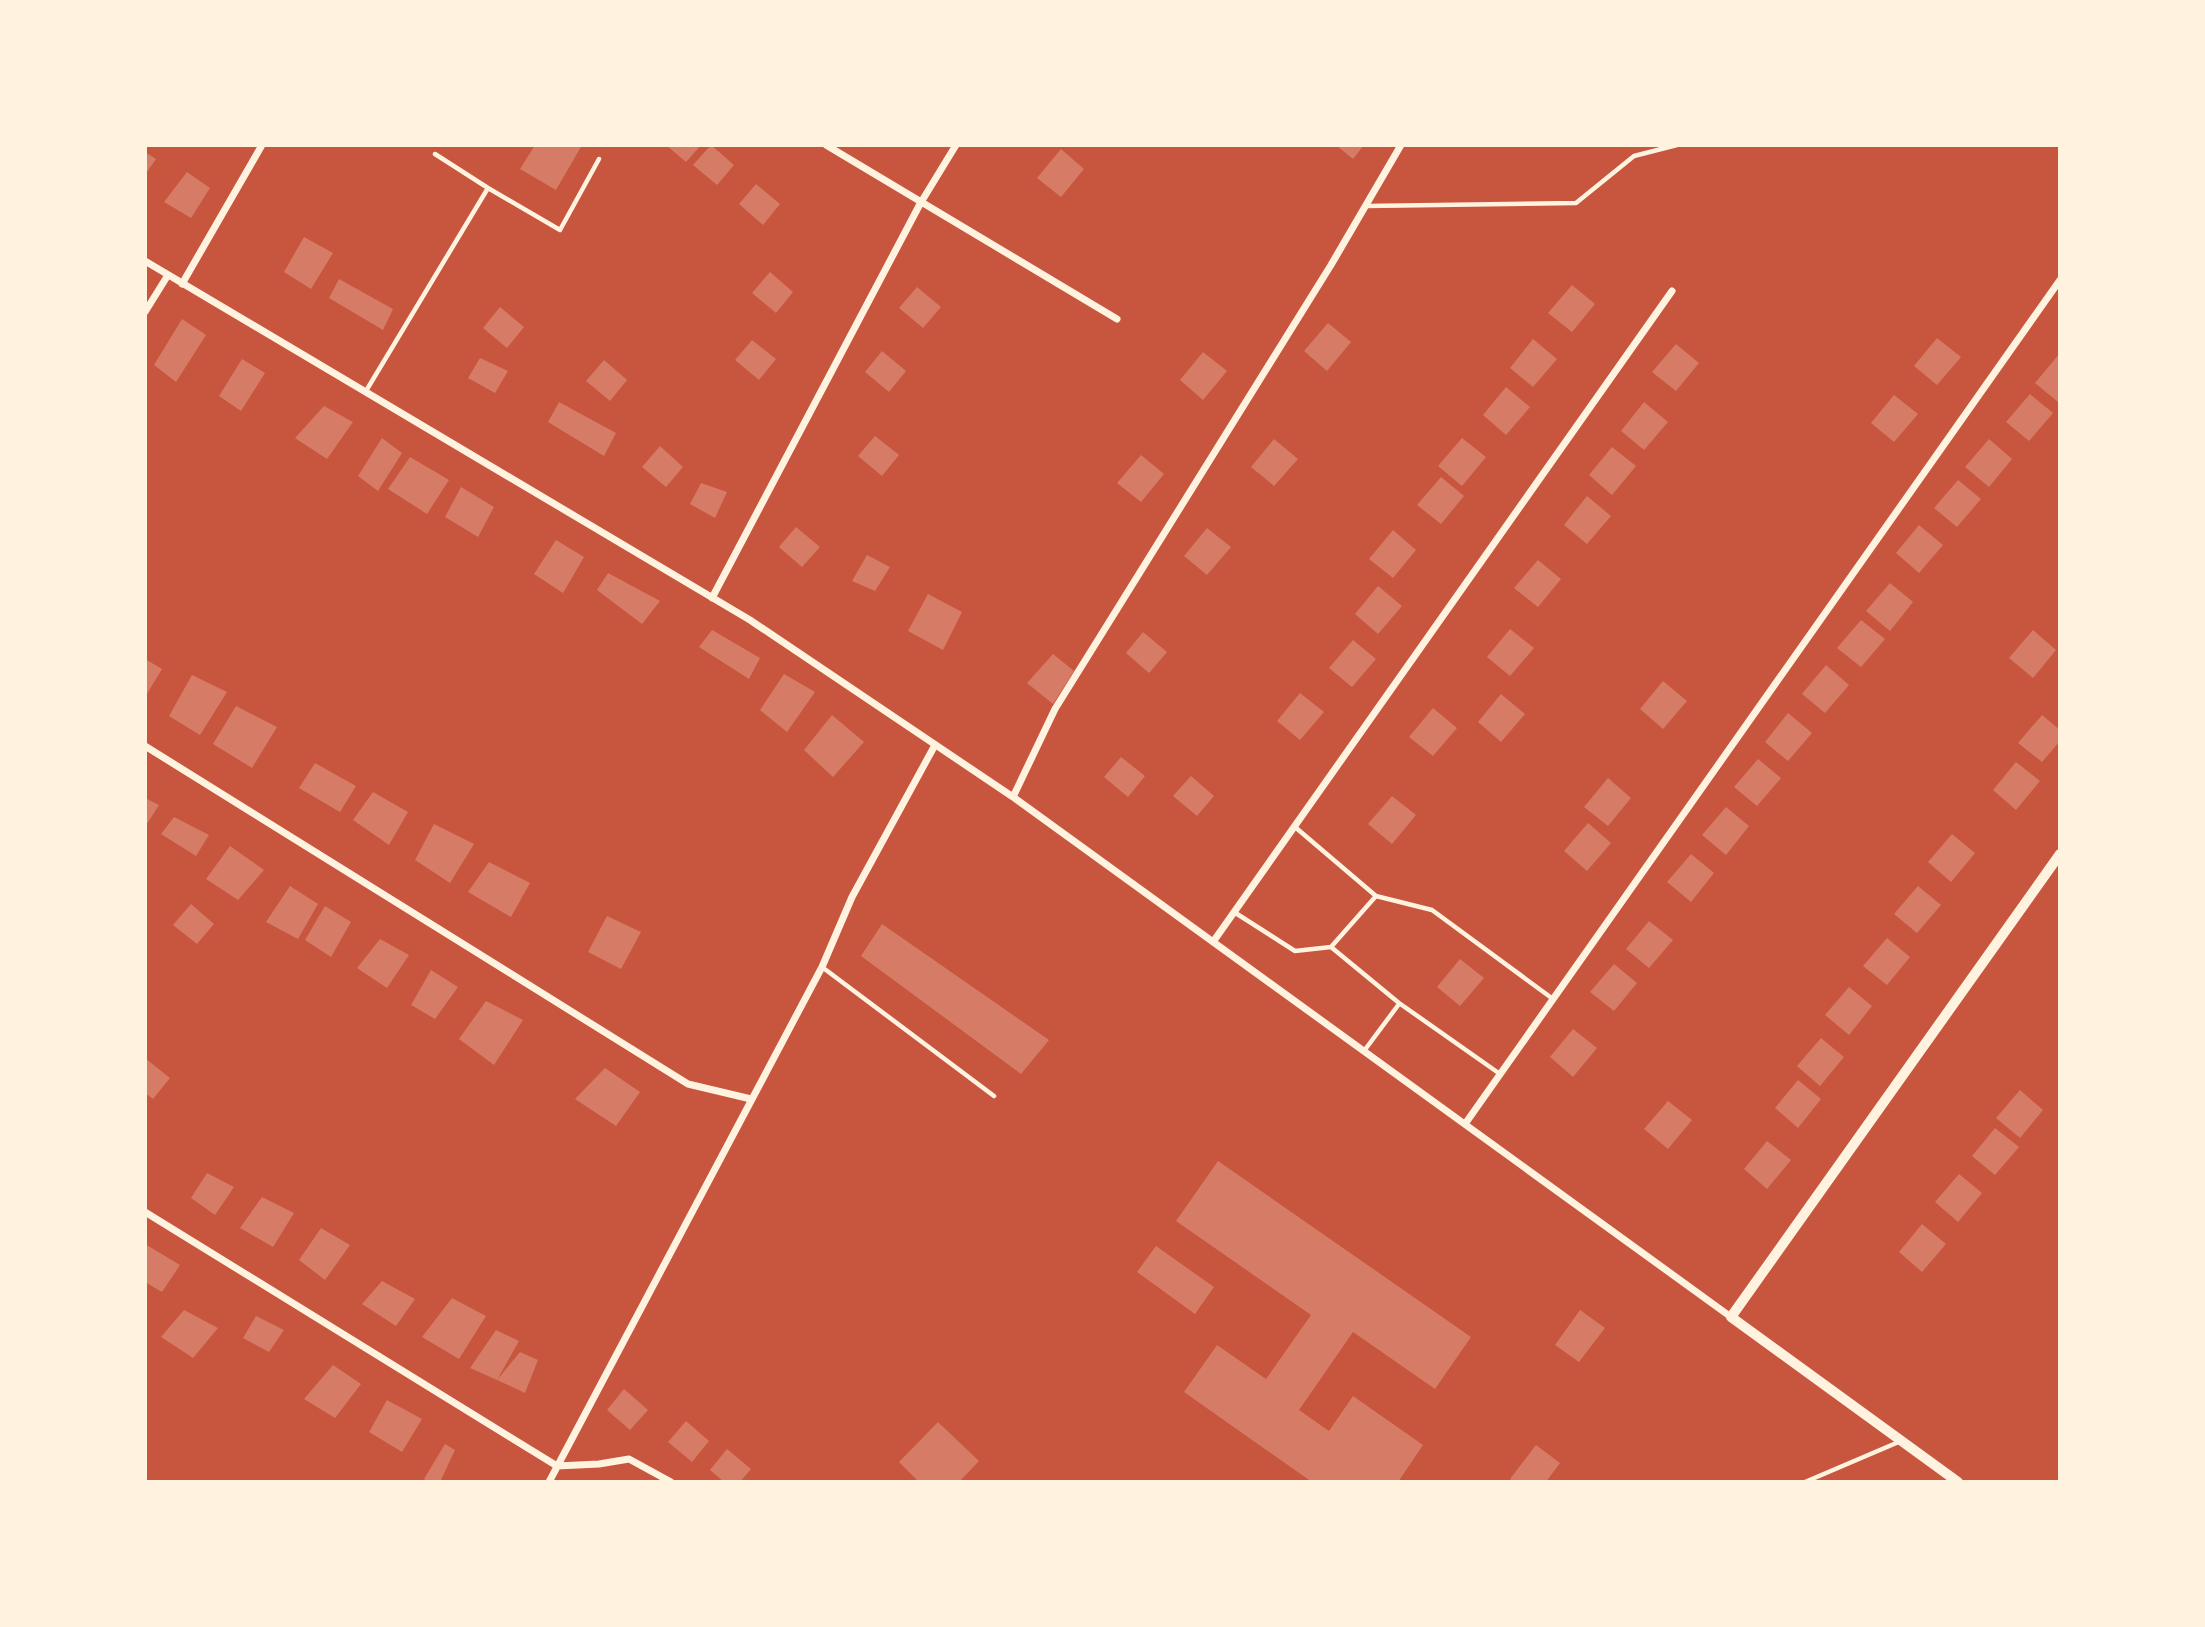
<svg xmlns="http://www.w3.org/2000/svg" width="2205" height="1627" viewBox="0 0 2205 1627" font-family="Mulish,sans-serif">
<rect width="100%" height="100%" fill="#c8553d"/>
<path fill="#d67c66" d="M 535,145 L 582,145 L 556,190 L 520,169 Z
M 666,145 L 701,145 L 686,162 Z
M 711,145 L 734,165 L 717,185 L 693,165 Z
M 1336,145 L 1364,145 L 1353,159 Z
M 1061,149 L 1084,169 L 1061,197 L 1037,178 Z
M 145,152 L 156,159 L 145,175 Z
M 187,172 L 210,188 L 191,218 L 164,202 Z
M 756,184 L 780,204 L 763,225 L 739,204 Z
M 304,237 L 333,253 L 311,289 L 284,272 Z
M 770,272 L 793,292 L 776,313 L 752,293 Z
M 339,279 L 393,309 L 383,330 L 329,298 Z
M 1572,285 L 1595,304 L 1572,332 L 1548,313 Z
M 917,287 L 941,307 L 923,328 L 899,308 Z
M 500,307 L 524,327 L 507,348 L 483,328 Z
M 182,319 L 206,335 L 176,382 L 154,365 Z
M 1328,323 L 1351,342 L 1327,371 L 1304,351 Z
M 1937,338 L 1961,357 L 1937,385 L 1914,366 Z
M 1533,339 L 1557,359 L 1533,387 L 1510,368 Z
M 752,340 L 776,359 L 759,380 L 735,360 Z
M 1676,344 L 1699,363 L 1676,391 L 1652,372 Z
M 882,351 L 906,371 L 889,392 L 865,372 Z
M 1203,352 L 1227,371 L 1203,400 L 1180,380 Z
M 2060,353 L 2060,401 L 2058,402 L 2035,383 Z
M 480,358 L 508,371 L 495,393 L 468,378 Z
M 242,359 L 265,373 L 241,411 L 219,396 Z
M 604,360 L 627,380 L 610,401 L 586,381 Z
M 1506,387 L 1530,407 L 1506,435 L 1483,415 Z
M 2030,394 L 2053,413 L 2029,441 L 2006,422 Z
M 1894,395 L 1918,414 L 1894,442 L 1871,423 Z
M 559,402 L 616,433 L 604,456 L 548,422 Z
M 1644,402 L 1668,422 L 1644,450 L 1621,431 Z
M 324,406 L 353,422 L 327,459 L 295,438 Z
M 875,436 L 899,455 L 882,476 L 858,456 Z
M 382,438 L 402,453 L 378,491 L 358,476 Z
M 1462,438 L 1486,457 L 1462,486 L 1438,466 Z
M 1274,439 L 1298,459 L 1274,486 L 1251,467 Z
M 1989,439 L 2012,459 L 1989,487 L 1965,467 Z
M 660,446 L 683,467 L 666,487 L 642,467 Z
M 1612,447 L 1636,466 L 1612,495 L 1589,475 Z
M 1141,455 L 1164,474 L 1141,502 L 1117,483 Z
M 410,457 L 449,480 L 427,514 L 388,489 Z
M 1441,477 L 1464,496 L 1441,524 L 1417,505 Z
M 1958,480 L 1981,499 L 1957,527 L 1934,508 Z
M 701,483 L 727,492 L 715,518 L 690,504 Z
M 461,487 L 494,507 L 478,537 L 445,517 Z
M 1587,496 L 1611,516 L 1587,544 L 1564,525 Z
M 1919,525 L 1943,545 L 1919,573 L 1896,553 Z
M 796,527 L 820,547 L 802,567 L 779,547 Z
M 1207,528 L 1231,547 L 1207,575 L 1184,556 Z
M 1393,530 L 1416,550 L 1393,578 L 1369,559 Z
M 556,540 L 584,557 L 563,593 L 534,574 Z
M 867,555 L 890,567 L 875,591 L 852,581 Z
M 1538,560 L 1561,579 L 1538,607 L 1514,588 Z
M 608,573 L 660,601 L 642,624 L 597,590 Z
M 1890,583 L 1913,602 L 1890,631 L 1866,611 Z
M 1378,586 L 1402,606 L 1378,634 L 1355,614 Z
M 928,594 L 962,612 L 943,650 L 908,631 Z
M 1861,620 L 1885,639 L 1861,667 L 1837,648 Z
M 1510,629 L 1534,648 L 1510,676 L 1487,657 Z
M 712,630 L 760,658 L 749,679 L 699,647 Z
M 2033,630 L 2056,650 L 2033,678 L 2009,658 Z
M 1143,632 L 1167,652 L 1149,673 L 1126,653 Z
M 1353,640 L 1376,659 L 1352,687 L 1329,668 Z
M 1053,654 L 1074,671 L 1053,704 L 1027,683 Z
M 145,659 L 162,669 L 145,697 Z
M 1826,665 L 1849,685 L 1825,713 L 1802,694 Z
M 784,674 L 815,692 L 787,732 L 760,710 Z
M 192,675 L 227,692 L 200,735 L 169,716 Z
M 1663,681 L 1687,701 L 1663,729 L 1640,709 Z
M 1300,693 L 1324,712 L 1300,740 L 1277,721 Z
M 1501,694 L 1525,714 L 1501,742 L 1478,722 Z
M 236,706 L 277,727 L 252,768 L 213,744 Z
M 1433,708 L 1457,728 L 1433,756 L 1409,737 Z
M 1788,713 L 1812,733 L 1788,761 L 1765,742 Z
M 832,715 L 864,742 L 833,777 L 804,750 Z
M 2042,715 L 2060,730 L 2060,741 L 2042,762 L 2018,743 Z
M 1121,757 L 1145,776 L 1128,797 L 1104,777 Z
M 1758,759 L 1781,778 L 1757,806 L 1734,787 Z
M 2016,762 L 2040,781 L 2016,810 L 1993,790 Z
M 315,763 L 356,786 L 340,812 L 299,788 Z
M 1191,776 L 1214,796 L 1197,816 L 1173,796 Z
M 1608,778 L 1631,798 L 1608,826 L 1584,807 Z
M 373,792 L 408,812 L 389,845 L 353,820 Z
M 1392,796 L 1416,815 L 1392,844 L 1368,824 Z
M 145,798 L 159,805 L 145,827 Z
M 1726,807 L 1749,826 L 1726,855 L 1702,835 Z
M 174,817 L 209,835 L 196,856 L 161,834 Z
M 1588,823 L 1611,843 L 1587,871 L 1564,851 Z
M 434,824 L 474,844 L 450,883 L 415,860 Z
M 1952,834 L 1975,853 L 1951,882 L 1928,862 Z
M 230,846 L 264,870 L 238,900 L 206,879 Z
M 1691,854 L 1714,873 L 1691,902 L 1667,882 Z
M 489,862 L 530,883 L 511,917 L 468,892 Z
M 290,886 L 318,904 L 298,939 L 266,922 Z
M 1918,886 L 1941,905 L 1917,933 L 1894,914 Z
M 191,904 L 214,924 L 197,944 L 173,925 Z
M 325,906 L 351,922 L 331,957 L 305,940 Z
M 607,916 L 641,932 L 621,969 L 588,952 Z
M 1649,921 L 1673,940 L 1649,968 L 1626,949 Z
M 882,924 L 1049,1040 L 1021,1074 L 861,956 Z
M 1887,938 L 1910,957 L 1887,985 L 1863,966 Z
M 380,939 L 409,955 L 387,988 L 357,968 Z
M 1460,959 L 1484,978 L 1460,1006 L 1437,987 Z
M 1614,964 L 1637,983 L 1614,1011 L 1590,992 Z
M 431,970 L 458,987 L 435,1019 L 411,1005 Z
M 1849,987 L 1872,1006 L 1849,1035 L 1825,1015 Z
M 486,1001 L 523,1020 L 494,1065 L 459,1039 Z
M 1573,1029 L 1597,1048 L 1573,1077 L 1550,1057 Z
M 1821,1038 L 1844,1057 L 1820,1086 L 1797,1066 Z
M 145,1058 L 170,1078 L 153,1099 L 145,1093 Z
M 605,1068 L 640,1092 L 616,1126 L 575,1099 Z
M 1798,1080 L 1821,1099 L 1798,1128 L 1775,1108 Z
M 2020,1090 L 2043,1110 L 2020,1138 L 1996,1118 Z
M 1668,1101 L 1692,1120 L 1668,1149 L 1644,1129 Z
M 1995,1128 L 2019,1147 L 1995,1175 L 1972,1156 Z
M 1767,1141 L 1791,1160 L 1767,1189 L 1744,1169 Z
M 1218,1161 L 1471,1337 L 1435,1389 L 1353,1332 L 1299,1410 L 1329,1431 L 1353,1396 L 1423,1445 L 1398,1482 L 1312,1482 L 1184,1392 L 1217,1345 L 1266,1379 L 1311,1315 L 1176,1221 Z
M 207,1173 L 234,1187 L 215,1215 L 191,1198 Z
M 1959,1174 L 1982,1193 L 1958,1222 L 1935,1202 Z
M 262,1197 L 294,1213 L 273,1247 L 240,1228 Z
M 1922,1224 L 1946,1244 L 1922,1272 L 1899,1252 Z
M 321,1228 L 350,1245 L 325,1280 L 299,1260 Z
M 145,1244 L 180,1265 L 162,1292 L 145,1282 Z
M 1156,1246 L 1214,1287 L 1195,1314 L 1137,1272 Z
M 382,1281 L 415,1299 L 396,1326 L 362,1304 Z
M 452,1298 L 486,1316 L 459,1359 L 422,1337 Z
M 184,1310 L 218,1328 L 193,1358 L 161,1337 Z
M 1580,1310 L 1605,1328 L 1579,1362 L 1555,1345 Z
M 256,1316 L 284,1330 L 269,1352 L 243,1338 Z
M 496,1330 L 519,1341 L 497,1380 L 470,1368 Z
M 520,1352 L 538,1360 L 525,1393 L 497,1380 Z
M 333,1365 L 361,1384 L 335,1418 L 304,1399 Z
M 624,1389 L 648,1410 L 630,1430 L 607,1410 Z
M 387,1400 L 422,1419 L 402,1452 L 369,1432 Z
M 686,1421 L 709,1441 L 692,1462 L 668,1442 Z
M 938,1422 L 979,1461 L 959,1482 L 919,1482 L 899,1462 Z
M 445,1444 L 455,1450 L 440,1482 L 429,1482 L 424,1479 Z
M 1536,1445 L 1560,1463 L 1546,1482 L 1514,1482 L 1510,1479 Z
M 727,1449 L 751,1469 L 740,1482 L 724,1482 L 710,1470 Z"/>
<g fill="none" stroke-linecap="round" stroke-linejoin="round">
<path stroke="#fff3e0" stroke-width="4.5" d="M 488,188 L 560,230 L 599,159
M 1366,206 L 1576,203 L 1634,156 L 1677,145
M 366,391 L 488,188 L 435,154
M 1295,827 L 1376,896 L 1432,910 L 1553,999
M 1234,912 L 1295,951 L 1331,947 L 1399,1003 L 1500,1074
M 1331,947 L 1376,896
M 822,967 L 994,1096
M 1364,1051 L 1399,1004
M 1805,1482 L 1901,1441"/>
<path stroke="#fff3e0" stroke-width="7" d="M 826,145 L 1117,319
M 145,261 L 750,620 L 1013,797 L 1731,1317
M 182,284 L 262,145
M 145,312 L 168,275
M 712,598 L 920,204 L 956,145
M 145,746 L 688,1084 L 751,1099
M 1013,797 L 1055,709 L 1331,265 L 1401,145
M 1213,942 L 1672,291
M 1465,1124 L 2060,280
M 145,1212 L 557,1466 L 599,1464 L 629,1459 L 671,1482
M 549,1482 L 822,967 L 852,897 L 935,745"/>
<path stroke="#fff3e0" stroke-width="10" d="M 1958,1482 L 1731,1317 L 2060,854"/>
</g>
<rect width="2205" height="1627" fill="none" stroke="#fff3e0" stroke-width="294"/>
</svg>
